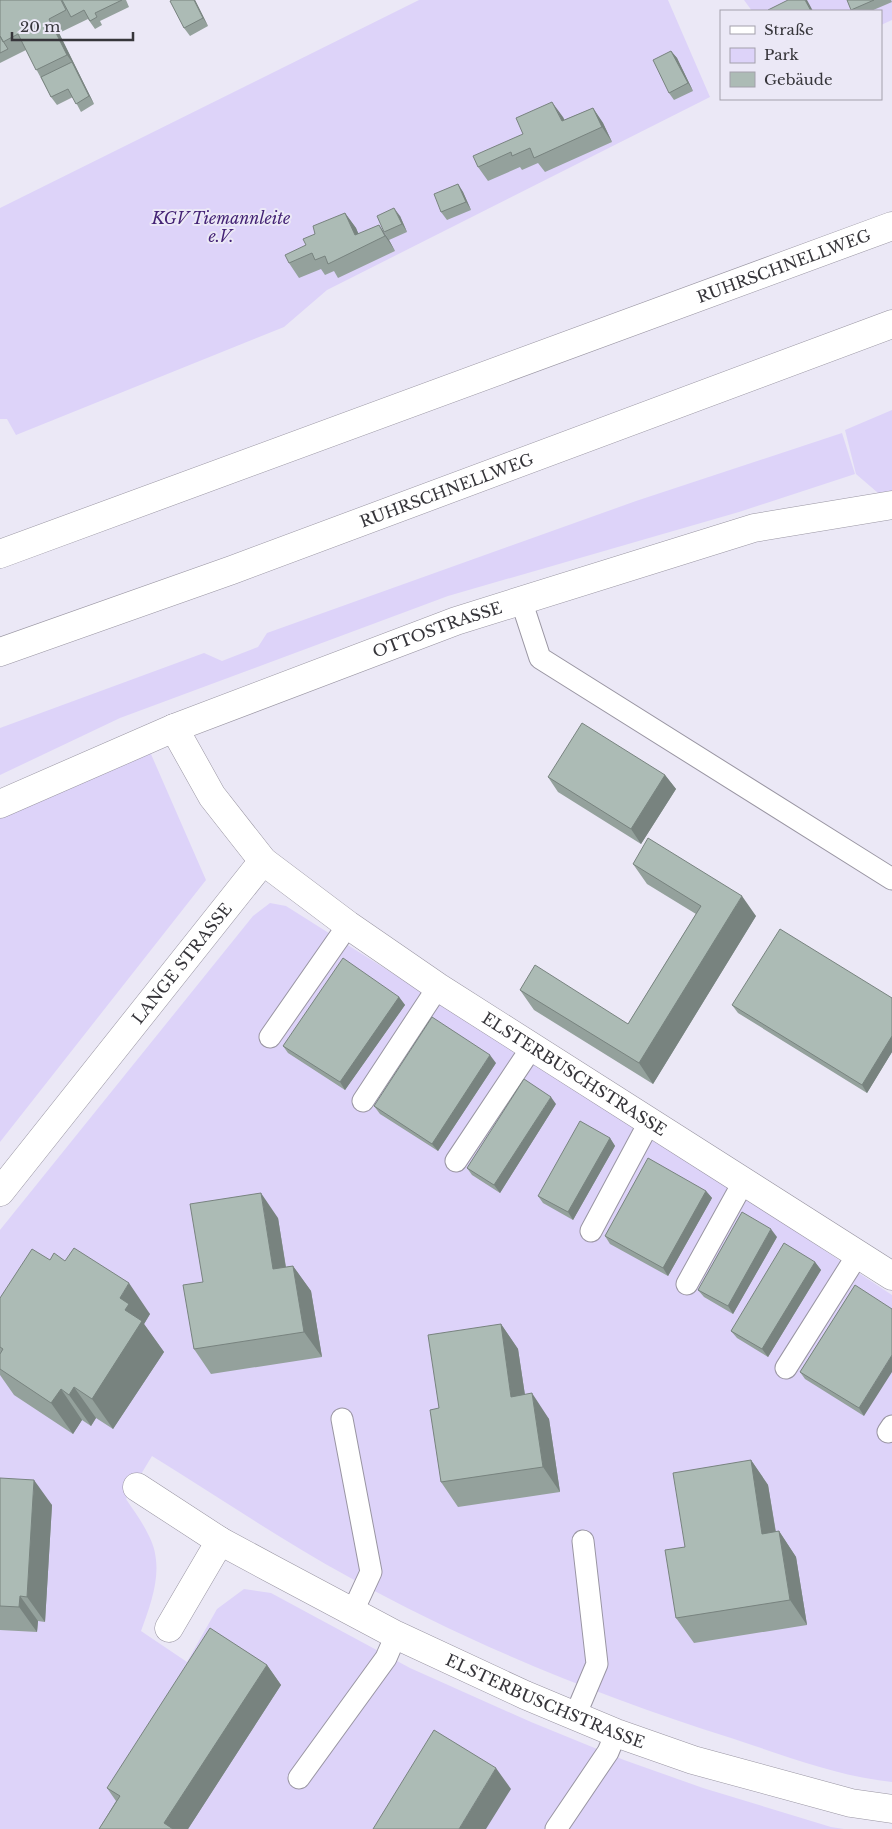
<svg xmlns="http://www.w3.org/2000/svg" width="892" height="1829" viewBox="0 0 892 1829" font-family="'Libre Baskerville',serif">
<rect width="100%" height="100%" fill="#ebe8f6"/>
<path fill="#ddd3f9" d="M 419,0 L 668,0 L 710,97 L 327,290 L 284,327 L 16,435 L 7,419 L 0,419 L 0,208 Z
M 744,0 L 892,0 L 892,20 L 881,25 L 881,11 L 752,11 Z
M 892,410 L 892,505 L 856,474 L 845,430 Z
M 842,433 L 855,474 L 739,512 L 448,596 L 120,718 L 0,775 L 0,728 L 204,653 L 222,661 L 258,647 L 267,633 L 636,501 Z
M 147,745 L 206,880 L 0,1142 L 0,809 Z
M 270,903 L 286,906 L 682,1156 L 892,1295 L 892,1782 C 837,1776 783,1755 731,1738 C 599,1696 469,1644 347,1576 C 281,1540 217,1496 152,1456 L 126,1499 C 134,1511 143,1523 149,1536 C 165,1567 152,1601 141,1631 L 187,1662 L 217,1609 L 244,1589 L 271,1593 L 410,1668 L 531,1722 L 624,1760 L 703,1788 L 831,1827 L 844,1829 L 0,1829 L 0,1230 L 253,916 Z"/>
<g fill="none" stroke-linecap="round" stroke-linejoin="round">
<g stroke="#9995a2" stroke-width="23">
<path id="lane" d="M 521,600 L 540,658 L 892,879
M 270,1037 L 348,925
M 363,1101 L 438,987
M 456,1161 L 532,1047
M 591,1231 L 650,1121
M 687,1284 L 744,1181
M 786,1368 L 858,1254
M 342,1419 L 371,1572 L 353,1611
M 888,1432 L 892,1426
M 575,1716 L 597,1664 L 583,1541
M 299,1778 L 386,1658 L 396,1635
M 556,1829 L 608,1752 L 616,1733"/>
</g>
<g stroke="#9995a2" stroke-width="29">
<g id="street">
<path id="s1" d="M 174,728 L 212,796 L 263,861 L 348,925 L 438,987 L 892,1276"/>
<path id="s2" d="M 0,1192 L 263,861"/>
<path id="s3" d="M 137,1487 L 220,1541 L 272,1569 L 396,1635 L 525,1695 L 616,1733 L 693,1760 L 851,1803 L 892,1809"/>
<path d="M 169,1628 L 220,1541"/>
</g>
</g>
<g stroke="#9995a2" stroke-width="29">
<g id="secondary">
<path id="s4" d="M 0,804 L 174,728 L 456,621 L 754,528 L 892,505"/>
</g>
</g>
<g stroke="#9995a2" stroke-width="29">
<g id="highway">
<path id="s5" d="M 0,554 L 892,226"/>
<path id="s6" d="M 0,652 L 232,570 L 892,324"/>
</g>
</g>
<use href="#lane" stroke="#fff" stroke-width="21"/>
<use href="#street" stroke="#fff" stroke-width="28"/>
<use href="#secondary" stroke="#fff" stroke-width="28"/>
<use href="#highway" stroke="#fff" stroke-width="28"/>
</g>
<path fill="#94a19c" d="M 0,0 L 126,0 L 129,7 L 100,21 L 102,25 L 95,29 L 88,19 L 59,33 L 94,104 L 81,112 L 73,97 L 57,105 L 51,97 L 26,50 L 0,63 Z
M 172,0 L 195,0 L 208,26 L 190,36 L 184,28 Z
M 847,0 L 891,0 L 892,2 L 871,11 L 852,11 Z
M 671,51 L 677,58 L 693,91 L 674,100 L 669,93 Z
M 593,108 L 603,123 L 612,142 L 545,172 L 538,163 L 522,170 L 520,167 L 488,181 L 478,167 L 563,117 L 564,120 Z
M 458,184 L 463,192 L 471,210 L 447,220 L 441,212 Z
M 345,213 L 356,228 L 358,234 L 379,225 L 389,240 L 395,251 L 338,278 L 334,271 L 325,275 L 321,269 L 299,278 L 289,263 L 306,245 L 315,234 Z
M 400,216 L 407,232 L 389,240 L 384,232 Z
M 665,775 L 676,789 L 641,844 L 558,792 L 548,777 Z
M 633,864 L 756,916 L 653,1084 L 534,1010 L 520,990 L 628,1024 L 696,914 L 647,884 Z
M 399,997 L 405,1005 L 345,1090 L 288,1053 L 283,1046 Z
M 892,998 L 892,1052 L 867,1093 L 738,1013 L 732,1005 Z
M 496,1063 L 438,1151 L 380,1114 L 374,1106 Z
M 556,1104 L 500,1193 L 472,1175 L 467,1168 Z
M 610,1138 L 615,1146 L 573,1220 L 543,1203 L 538,1196 Z
M 706,1191 L 712,1198 L 668,1276 L 610,1244 L 605,1236 Z
M 278,1218 L 286,1267 L 293,1266 L 311,1291 L 322,1357 L 211,1374 L 194,1349 L 203,1282 Z
M 777,1237 L 733,1314 L 704,1297 L 698,1290 Z
M 65,1261 L 150,1314 L 144,1324 L 164,1352 L 113,1429 L 96,1418 L 91,1426 L 82,1420 L 73,1434 L 14,1395 L 0,1375 L 0,1298 Z
M 815,1262 L 821,1270 L 768,1357 L 737,1338 L 731,1331 Z
M 855,1285 L 864,1416 L 805,1379 L 800,1372 Z
M 501,1324 L 518,1349 L 525,1395 L 549,1419 L 560,1492 L 458,1507 L 441,1482 L 439,1408 Z
M 751,1460 L 768,1485 L 776,1532 L 779,1531 L 796,1557 L 807,1625 L 694,1643 L 676,1618 L 685,1547 Z
M 0,1478 L 52,1505 L 45,1622 L 38,1621 L 37,1632 L 0,1630 Z
M 267,1665 L 281,1685 L 188,1829 L 99,1829 L 116,1801 L 107,1788 Z"/>
<path fill="#78837f" d="M 194,0 L 195,0 L 208,26 L 203,18 Z
M 805,0 L 807,0 L 813,11 L 811,11 Z
M 49,19 L 59,33 L 94,104 L 89,96 L 72,62 L 67,55 Z
M 671,51 L 677,58 L 693,91 L 688,83 Z
M 552,102 L 563,117 L 572,136 L 562,121 Z
M 593,108 L 603,123 L 612,142 L 602,127 Z
M 458,184 L 463,192 L 471,210 L 466,202 Z
M 394,208 L 400,216 L 407,232 L 402,224 Z
M 345,213 L 356,228 L 364,246 L 355,235 Z
M 379,225 L 389,240 L 395,251 L 385,236 Z
M 665,775 L 676,789 L 641,844 L 631,829 Z
M 742,896 L 756,916 L 653,1084 L 639,1063 Z
M 399,997 L 405,1005 L 345,1090 L 340,1082 Z
M 892,1036 L 892,1052 L 867,1093 L 862,1085 Z
M 490,1055 L 496,1063 L 438,1151 L 432,1144 Z
M 551,1097 L 556,1104 L 500,1193 L 494,1185 Z
M 610,1138 L 615,1146 L 573,1220 L 568,1212 Z
M 706,1191 L 712,1198 L 668,1276 L 663,1268 Z
M 261,1193 L 278,1218 L 290,1294 L 273,1269 Z
M 771,1229 L 777,1237 L 733,1314 L 728,1306 Z
M 815,1262 L 821,1270 L 768,1357 L 762,1349 Z
M 293,1266 L 311,1291 L 322,1357 L 304,1332 Z
M 129,1283 L 150,1314 L 144,1324 L 164,1352 L 113,1429 L 92,1399 L 120,1298 Z
M 501,1324 L 518,1349 L 529,1422 L 511,1397 Z
M 892,1355 L 892,1372 L 864,1416 L 859,1408 Z
M 74,1387 L 96,1418 L 91,1426 L 69,1395 Z
M 61,1389 L 82,1420 L 73,1434 L 51,1403 Z
M 532,1393 L 549,1419 L 560,1492 L 543,1467 Z
M 751,1460 L 768,1485 L 780,1559 L 762,1534 Z
M 34,1480 L 52,1505 L 45,1622 L 27,1597 Z
M 779,1531 L 796,1557 L 807,1625 L 790,1600 Z
M 20,1596 L 38,1621 L 37,1632 L 19,1607 Z
M 267,1665 L 281,1685 L 188,1829 L 168,1829 L 164,1823 Z
M 496,1768 L 511,1789 L 486,1829 L 459,1829 Z"/>
<path fill="#acbbb5" stroke="#78837f" d="M 0,0 L 61,0 L 66,10 L 49,19 L 67,55 L 36,70 L 18,34 L 3,42 L 0,36 Z
M 62,0 L 122,0 L 95,13 L 97,17 L 90,21 L 84,10 L 71,17 Z
M 172,0 L 194,0 L 203,18 L 184,28 L 170,1 Z
M 788,0 L 805,0 L 811,11 L 768,11 L 768,10 Z
M 847,0 L 874,0 L 851,10 Z
M 0,36 L 8,49 L 0,53 Z
M 671,51 L 688,83 L 669,93 L 653,60 Z
M 72,62 L 89,96 L 76,104 L 68,89 L 51,97 L 41,77 Z
M 552,102 L 562,121 L 593,108 L 602,127 L 534,158 L 530,148 L 512,156 L 511,152 L 478,167 L 473,156 L 523,134 L 516,118 Z
M 458,184 L 466,202 L 441,212 L 434,194 Z
M 394,208 L 402,224 L 384,232 L 377,216 Z
M 345,213 L 355,235 L 379,225 L 385,236 L 328,264 L 325,256 L 315,260 L 312,253 L 289,263 L 285,255 L 306,245 L 303,239 L 315,234 L 313,226 Z
M 582,723 L 665,775 L 631,829 L 548,777 Z
M 648,838 L 742,896 L 639,1063 L 520,990 L 535,965 L 628,1024 L 701,906 L 633,864 Z
M 780,929 L 892,998 L 892,1036 L 862,1085 L 732,1005 Z
M 343,958 L 399,997 L 340,1082 L 283,1046 Z
M 432,1017 L 490,1055 L 432,1144 L 374,1106 Z
M 524,1079 L 551,1097 L 494,1185 L 467,1168 Z
M 580,1121 L 610,1138 L 568,1212 L 538,1196 Z
M 648,1158 L 706,1191 L 663,1268 L 605,1236 Z
M 261,1193 L 273,1269 L 293,1266 L 304,1332 L 194,1349 L 183,1285 L 203,1282 L 190,1204 Z
M 742,1212 L 771,1229 L 728,1306 L 698,1290 Z
M 784,1243 L 815,1262 L 762,1349 L 731,1331 Z
M 74,1248 L 129,1283 L 120,1298 L 129,1304 L 125,1310 L 142,1321 L 92,1399 L 74,1387 L 69,1395 L 61,1389 L 51,1403 L 0,1369 L 0,1354 L 3,1349 L 0,1347 L 0,1298 L 32,1249 L 50,1260 L 54,1253 L 65,1261 Z
M 855,1285 L 892,1309 L 892,1355 L 859,1408 L 800,1372 Z
M 501,1324 L 511,1397 L 532,1393 L 543,1467 L 441,1482 L 430,1410 L 439,1408 L 428,1335 Z
M 751,1460 L 762,1534 L 779,1531 L 790,1600 L 676,1618 L 665,1550 L 685,1547 L 673,1473 Z
M 0,1478 L 34,1480 L 27,1597 L 20,1596 L 19,1607 L 0,1606 Z
M 210,1628 L 267,1665 L 164,1823 L 173,1829 L 99,1829 L 120,1796 L 107,1788 Z
M 434,1730 L 496,1768 L 459,1829 L 373,1829 Z"/>
<g text-anchor="middle" stroke-width="4" stroke-linejoin="round" paint-order="stroke">
<g font-size="16" font-style="italic" fill="#442375" stroke="#ebe8f6">
<text x="221" y="224">KGV Tiemannleite<tspan x="221" dy="18">e.V.</tspan></text>
</g>
<g font-size="16" fill="#36353a" stroke="#ebe8f6">
<text dy="6" stroke="none"><textPath href="#s5" startOffset="835">RUHRSCHNELLWEG</textPath></text>
<text dy="6" stroke="none"><textPath href="#s6" startOffset="475">RUHRSCHNELLWEG</textPath></text>
<text dy="6" stroke="none"><textPath href="#s4" startOffset="471">OTTOSTRASSE</textPath></text>
<text dy="6" stroke="none"><textPath href="#s2" startOffset="292">LANGE STRASSE</textPath></text>
<text dy="6" stroke="none"><textPath href="#s1" startOffset="538">ELSTERBUSCHSTRASSE</textPath></text>
<text dy="6" stroke="none"><textPath href="#s3" startOffset="462">ELSTERBUSCHSTRASSE</textPath></text>
</g>
</g>
<rect x="720" y="10" width="162" height="90" fill="#ebe8f6" stroke="#a3a0ab"/>
<rect x="730" y="26" width="25" height="8" fill="#ffffff" stroke="#a3a0ab"/>
<text x="764" y="35" font-size="15" fill="#36353a">Straße</text>
<rect x="730" y="48" width="25" height="15" fill="#ddd3f9" stroke="#a3a0ab"/>
<text x="764" y="60" font-size="15" fill="#36353a">Park</text>
<rect x="730" y="72" width="25" height="15" fill="#acbbb5" stroke="#a3a0ab"/>
<text x="764" y="85" font-size="15" fill="#36353a">Gebäude</text>
<path d="M12 32v8h121v-8" fill="none" stroke="#36353a" stroke-width="2.5"/>
<text x="20" y="32" font-size="15" fill="#36353a" stroke="#ebe8f6" stroke-width="4" paint-order="stroke">20 m</text>
</svg>
